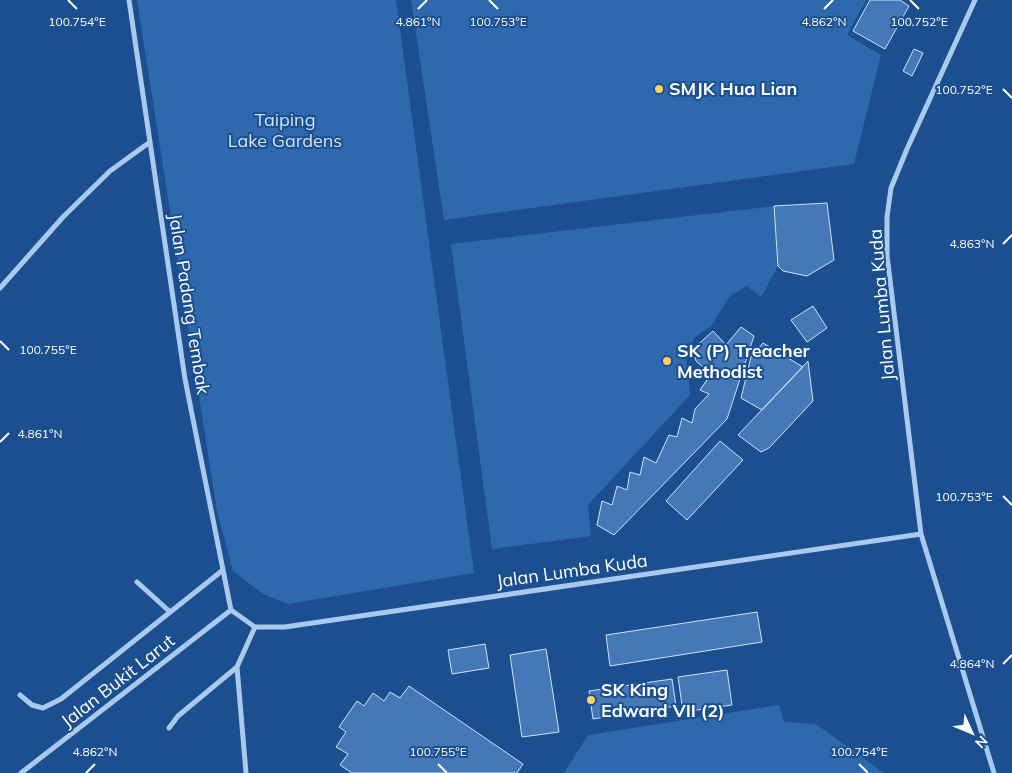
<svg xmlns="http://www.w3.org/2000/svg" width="1012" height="773" viewBox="0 0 1012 773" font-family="Mulish,sans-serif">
<rect width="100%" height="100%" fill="#1b4f8f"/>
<path fill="#2e69ad" d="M 137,0 L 396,0 L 474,573 L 288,604 L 263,594 L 233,571 L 217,511 Z
M 411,0 L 866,0 L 847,35 L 881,55 L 854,164 L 444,220 Z
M 774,206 L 778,266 L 761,297 L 747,286 L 730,296 L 711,326 L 695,337 L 686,354 L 690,395 L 588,505 L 591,536 L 492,549 L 451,244 Z
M 779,705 L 784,722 L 816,724 L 884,773 L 564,773 L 588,735 Z"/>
<path fill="#4478b7" stroke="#cfe3fa" d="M 870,0 L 900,0 L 909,6 L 885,49 L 853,31 Z
M 914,49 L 923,53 L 912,76 L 903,71 Z
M 827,203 L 834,260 L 807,276 L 783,271 L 778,266 L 774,206 Z
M 813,306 L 827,328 L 807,342 L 791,320 Z
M 741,327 L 754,336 L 727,419 L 614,535 L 597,525 L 602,501 L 612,505 L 617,486 L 627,490 L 630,472 L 640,475 L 644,457 L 656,463 L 669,435 L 677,437 L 682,418 L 692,423 L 695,409 L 709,394 L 700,390 L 711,374 L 696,361 L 693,349 L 713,331 L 726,345 Z
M 763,343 L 803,367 L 762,410 L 741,398 L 751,357 Z
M 808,361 L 813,401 L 769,448 L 761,452 L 738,435 Z
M 720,441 L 743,460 L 687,520 L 666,501 Z
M 757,612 L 762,642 L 610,666 L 606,635 Z
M 485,644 L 489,668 L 452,674 L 448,650 Z
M 546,649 L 559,732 L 522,737 L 510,655 Z
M 727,670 L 732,705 L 683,712 L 678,677 Z
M 672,679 L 676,706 L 593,719 L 589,691 Z
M 409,686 L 523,764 L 517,773 L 352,773 L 340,765 L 348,754 L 336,747 L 346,732 L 339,727 L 357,701 L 364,706 L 373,693 L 384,701 L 390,692 L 400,698 Z"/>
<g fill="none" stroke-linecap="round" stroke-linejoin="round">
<path stroke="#a9c9ee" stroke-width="5" d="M 129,0 L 185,379 L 231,610
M 975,0 L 907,149 L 891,188 L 887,217 L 887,255 L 921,534 L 994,773
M 0,288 L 63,217 L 110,171 L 150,142
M 137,582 L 169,611
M 231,610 L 255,627 L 285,627 L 921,534
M 20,695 L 32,705 L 43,708 L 61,699 L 223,570
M 169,728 L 178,716 L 237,667
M 21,773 L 231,610
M 246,773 L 237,667 L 255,627"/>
</g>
<path fill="none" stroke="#fff" stroke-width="2" d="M 68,0 L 77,9M 489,0 L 498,9M 910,0 L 919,9M 418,9 L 427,0M 824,9 L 833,0M 1003,89 L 1012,98M 1003,244 L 1012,235M 0,341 L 9,350M 0,442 L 9,433M 1003,496 L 1012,505M 1003,664 L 1012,655M 438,764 L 447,773M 859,764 L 868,773M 86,773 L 95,764"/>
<g fill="#ffd166" stroke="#1b4f8f" stroke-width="2">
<circle cx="659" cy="89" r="5"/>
<circle cx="667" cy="361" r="5"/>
<circle cx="591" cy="700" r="5"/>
</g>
<g text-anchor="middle" stroke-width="4" stroke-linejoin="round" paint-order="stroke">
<g font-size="18" font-weight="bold" fill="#fff" stroke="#1b4f8f" text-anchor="start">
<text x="669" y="95">SMJK Hua Lian</text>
<text x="677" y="357">SK (P) Treacher<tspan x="677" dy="21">Methodist</tspan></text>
<text x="601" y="696">SK King<tspan x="601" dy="21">Edward VII (2)</tspan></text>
</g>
<g font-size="18" fill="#cfe3fa" stroke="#1b4f8f">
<text x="285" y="126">Taiping<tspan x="285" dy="21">Lake Gardens</tspan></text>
</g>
<g font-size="18" fill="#fff" stroke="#1b4f8f">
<text transform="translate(189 304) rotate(81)" y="6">Jalan Padang Tembak</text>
<text transform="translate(882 305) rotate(-95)" y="6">Jalan Lumba Kuda</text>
<text transform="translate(572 571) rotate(-8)" y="6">Jalan Lumba Kuda</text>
<text transform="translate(118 681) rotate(-38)" y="6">Jalan Bukit Larut</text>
</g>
</g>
<g font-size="12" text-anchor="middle" fill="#fff" stroke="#1b4f8f" stroke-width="4" stroke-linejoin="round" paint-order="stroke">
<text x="77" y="26">100.754°E</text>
<text x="498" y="26">100.753°E</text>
<text x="919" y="26">100.752°E</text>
<text x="824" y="26">4.862°N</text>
<text x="418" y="26">4.861°N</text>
<text x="964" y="94">100.752°E</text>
<text x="972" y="248">4.863°N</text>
<text x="48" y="354">100.755°E</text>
<text x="40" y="438">4.861°N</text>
<text x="964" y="501">100.753°E</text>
<text x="972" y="668">4.864°N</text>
<text x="95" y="756">4.862°N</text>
<text x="438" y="756">100.755°E</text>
<text x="859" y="756">100.754°E</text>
</g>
<g transform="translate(972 733) rotate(134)" stroke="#1b4f8f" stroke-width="4" paint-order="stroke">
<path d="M0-4L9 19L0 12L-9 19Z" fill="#ffffff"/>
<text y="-8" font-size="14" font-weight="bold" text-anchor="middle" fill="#ffffff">N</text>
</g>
</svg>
